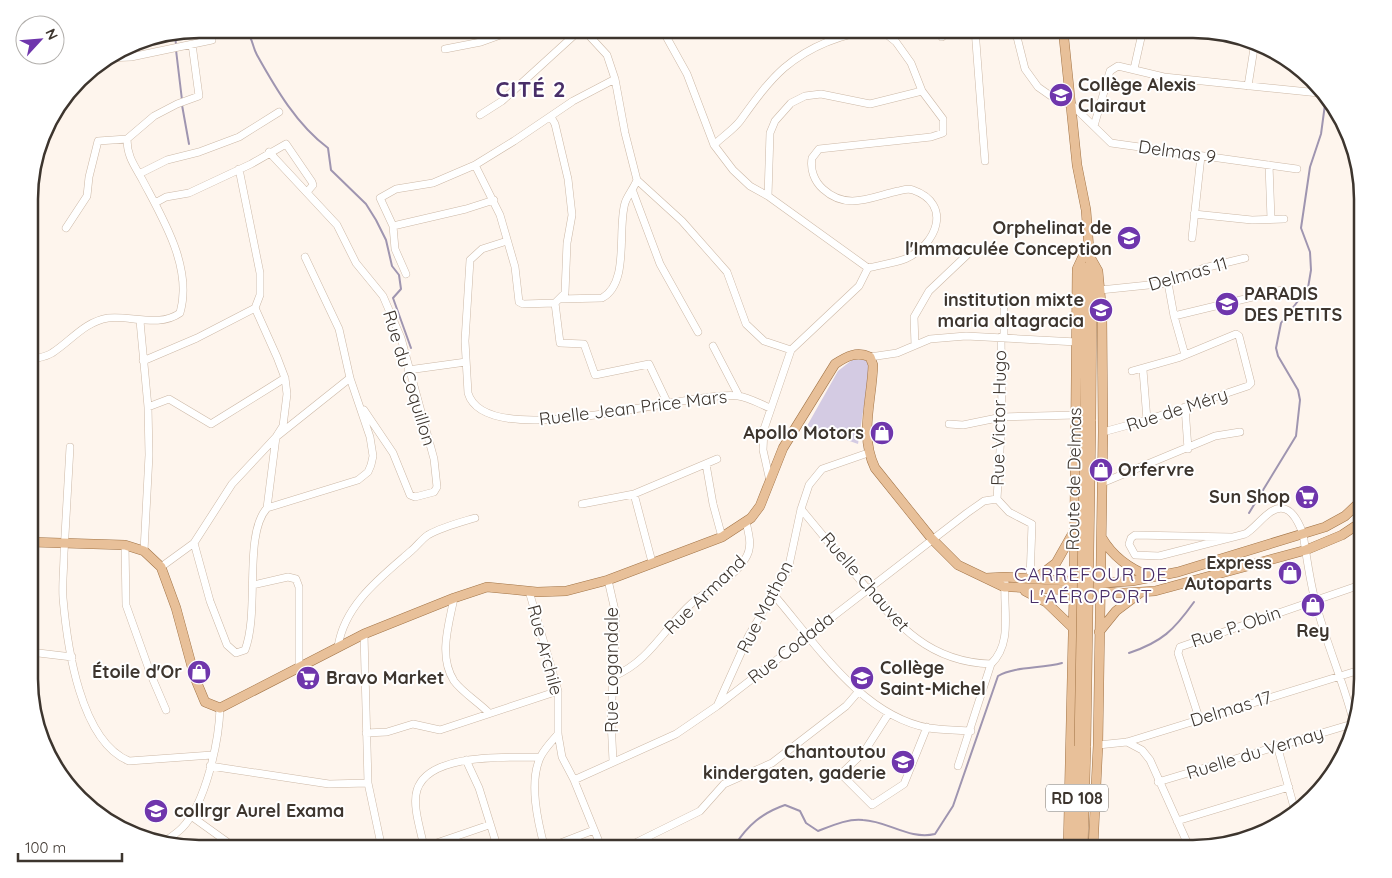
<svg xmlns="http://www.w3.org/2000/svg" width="1392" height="878" viewBox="0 0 1392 878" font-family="Quicksand,sans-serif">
<rect width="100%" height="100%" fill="#fef5ed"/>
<path fill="#d4cbe3" d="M 852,360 L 866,360 L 870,367 L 858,444 L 807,426 L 838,371 Z"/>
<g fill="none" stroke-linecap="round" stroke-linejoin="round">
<path stroke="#9f95b0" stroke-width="2" d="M 243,29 C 254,38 251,44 257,55 C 276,89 297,125 328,148 L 331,170 L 366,204 L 376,220 L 386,240 L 392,266 L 399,275 L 401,289 L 393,298 L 411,348
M 175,33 L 176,45
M 176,50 L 182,100
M 182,105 L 189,144
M 1249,513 L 1296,436 L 1300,400 L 1298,390 L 1278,356 L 1276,348 L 1281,323 L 1308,288 L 1311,270 L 1310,252 L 1301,228 L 1310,167 L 1321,134 L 1326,97
M 1129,653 C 1162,642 1174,630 1194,602
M 735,849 L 735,845 C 748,825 762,813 785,805 L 800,811 L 806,823 L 818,831 C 831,826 849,818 863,820 C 888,821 909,840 935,834 L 953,806 L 998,676 C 1015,666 1041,669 1062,663"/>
<g stroke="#ccb8a6" stroke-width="8">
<path id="minor" d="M 583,29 L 607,55 L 615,79 L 625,133 L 637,180 L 682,221 L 727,272 L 746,324 L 764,341 L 791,350 L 764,429 L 763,450 L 770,481
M 662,29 L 687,74 L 714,145 L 733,170 L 750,186 L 768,196 L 868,268
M 941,29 L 942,37
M 975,29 L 985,161
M 1015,29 L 1025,69 L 1038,87 L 1058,101 L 1072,105 L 1111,143 L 1297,169
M 445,49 L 481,42 L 517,29
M 107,58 L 131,57 L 212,40
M 1134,69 L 1143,29
M 1248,86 L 1255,42
M 480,115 L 502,101 L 581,29
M 1094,126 L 1110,71 L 1118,66 L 1164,77 L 1319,93
M 41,140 L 47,121
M 714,145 C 722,137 733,130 740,121 C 753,103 767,83 784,68 C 811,45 845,33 880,29
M 269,152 L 337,225 L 356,263 L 383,296 L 401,338 L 434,459 L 437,487 L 434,492 L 415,497 L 410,495 L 393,453 L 364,410
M 475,165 L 500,215 L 515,267 L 519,302 L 523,304 L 555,303 L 565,293 L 567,243 L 572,215 L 568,179 L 555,124 L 551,117
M 1269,165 L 1271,219
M 239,169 L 260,273 L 260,295 L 255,308
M 139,174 L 167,160 L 199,152 L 239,137 L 279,112
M 633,192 L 660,264 L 698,332
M 768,196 L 770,133 L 775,121 L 791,103 L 805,96 L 821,94 L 870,104 L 922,91
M 155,203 L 166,197 L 189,193 L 251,164 L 286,144 L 312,182 L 313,185 L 307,192
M 1194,214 L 1252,220 L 1284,219
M 393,226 L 380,198 L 396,189 L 433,183 L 475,165 L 514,141 L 573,101 L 615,79
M 66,228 L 87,196 L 89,177 L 98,141 L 127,139 L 154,116 L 177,104 L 199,96 L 192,44
M 1192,238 L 1201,156
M 507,241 L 482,249 L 470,260 L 465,341 L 468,393 C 486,455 689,390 738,396 C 748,397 760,404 770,408
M 406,274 L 395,249 L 393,226 L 466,209 L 494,200
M 1168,283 L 1174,316 L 1185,355
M 1100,290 L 1168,283 L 1204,268 L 1245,258
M 560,299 L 602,298 C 630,283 617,229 625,203 C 627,196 634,188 637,180
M 555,303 L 560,343 L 584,344 L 595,375 L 649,364 L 668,404
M 255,308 L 277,357 L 285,378 L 287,394 L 283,426 L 276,437 L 267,508
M 1174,316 L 1282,290
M 140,321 L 148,407 L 149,455 L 144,551
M 1004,337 L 1004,310
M 915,345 L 914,317 L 929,291 L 967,255
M 713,346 L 739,396
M 791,350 L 859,286 L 868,268 C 880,265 894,263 905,259 C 937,245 953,204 913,190 C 908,188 903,190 898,191 C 871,197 847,211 823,189 C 814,181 810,169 812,158 L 819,149 L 931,137 L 943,133 L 943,119 L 922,91 L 911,63 L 896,42 L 880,29
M 870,357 L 897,353 L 930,339 L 966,336 L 1077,342
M 30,360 C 37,358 46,357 52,353 C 71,341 84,322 108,318 C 130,315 159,328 180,313 C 193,268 163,219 143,181 C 135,166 127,157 127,139
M 143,361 L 197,338 L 255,308
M 408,370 L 466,362
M 1143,370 L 1147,420
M 148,407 L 169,399 L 211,424 L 285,378
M 1185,407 L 1188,449
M 949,424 L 963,425 L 1002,417 L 1076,415
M 1103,432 L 1147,420 L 1248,386 L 1251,383 L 1239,336 L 1236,334 L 1178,358 L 1132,371
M 70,447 C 68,482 66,517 64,553 C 64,568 62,584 63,598 C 67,645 80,741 129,761 L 212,755
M 706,464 L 713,504 L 722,537
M 1102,483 L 1215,436 L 1240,432
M 634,494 L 652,562
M 997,499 L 1002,417 L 1001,337
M 997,499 L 1009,512 L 1032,524 L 1030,579
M 582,504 L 634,494 L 717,459
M 801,509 C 821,533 840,556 860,580 C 898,625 928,662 991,664
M 1231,537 L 1135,535 L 1131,538 L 1129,544 L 1135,555 L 1159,556 L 1245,534 C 1257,528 1270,504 1285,509 C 1295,512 1303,531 1304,540 C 1307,560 1310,581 1315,600 C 1325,641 1343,680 1353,720
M 194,543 L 210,601 L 227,645 L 236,653 L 245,650 C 260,611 243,535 267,508 L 358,480 L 368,472 L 371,465 L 373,456 L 370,437 L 350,378 L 339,329 L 305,257
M 125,545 L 126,605 L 151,675 L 166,710
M 161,567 L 194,543 L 232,484 L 276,437 L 350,378
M 608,580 L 616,615 L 611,720 L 613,761
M 253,585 L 288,577 L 296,579 L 299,587 L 299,666
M 529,591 L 558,691 L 558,734 L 562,757 L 574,780 L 602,849
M 773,594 C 815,642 861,716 929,728 C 942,730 957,730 971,731
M 454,598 C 449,624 438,656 454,681 C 462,692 478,702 488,712
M 364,634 L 368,783 L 382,849
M 338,647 C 344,605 381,577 411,551 C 417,546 422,539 428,535 C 442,527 458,523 475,518
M 30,652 L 72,657
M 991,664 C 1013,643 1003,610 1005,583
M 614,676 C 650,661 664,628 692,603 C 708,589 734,578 745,559 C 753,547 749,535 746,522
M 718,704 L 749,635 L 788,570 L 801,509 L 809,485 L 822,469 L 868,453
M 889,713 L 864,752 L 841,774 L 872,805 L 904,784 L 927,727
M 1199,718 L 1178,653 L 1180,647 L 1363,584
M 366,733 L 387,732 L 413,724 L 440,730 L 558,691
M 1127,742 L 1142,750 L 1150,760 L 1190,849
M 1098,745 L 1127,742 L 1363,669
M 1277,745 L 1295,811
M 50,754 L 57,766 L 61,777
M 466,760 L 479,788 L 498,849
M 210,766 L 329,784 L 368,783
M 958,766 L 991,664
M 574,780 L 676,734 L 717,706 L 967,513 L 984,501 L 997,499
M 1158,782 L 1352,724
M 191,816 L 237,849
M 1177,821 L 1289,787
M 161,844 C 168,839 176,834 182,828 C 206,803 219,741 220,708
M 424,847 C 421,831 412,806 417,790 C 429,752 508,758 540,757
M 419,849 L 489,825
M 545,849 C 538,823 528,781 541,756 C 545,748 552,741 558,734
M 545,849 L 594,830
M 623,849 L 700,811 L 724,784 L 772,763 L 846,706 L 859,691"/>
</g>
<g stroke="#a27447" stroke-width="10">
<path id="major" d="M 1063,29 L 1077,165 L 1086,210 L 1092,287 L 1091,421
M 1089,255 L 1098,271 L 1102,313 L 1103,432 L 1098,745 L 1093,849
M 1085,420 L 1085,267
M 1102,538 C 1113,557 1130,569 1151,577
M 30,542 L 125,545 L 144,551 L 161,567 L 176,608 L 195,678 L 205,702 L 220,708 L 364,634 L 454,598 L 487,587 L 537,592 L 566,591 L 608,580 L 722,537 L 751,518 L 760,506 L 783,448 L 835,364 C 847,356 857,351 870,357 L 873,365 C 872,400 859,435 875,468 L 932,539 L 958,565 L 1004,587 L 1012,587 L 1124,593 L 1155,591 L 1306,550 L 1342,535 L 1363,521
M 986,578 L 1005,577 L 1102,583 L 1132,581 L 1178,572 L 1325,527 L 1345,516 L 1363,499
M 1035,579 L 1056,563 L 1073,533
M 1025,591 L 1046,602 L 1073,628
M 1099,632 L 1116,611 L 1140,593
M 1068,849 L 1074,592 L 1077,269 L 1084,254
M 1075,849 L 1079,746
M 1083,849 L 1086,746"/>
</g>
<use href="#minor" stroke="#fff" stroke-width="7"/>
<use href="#major" stroke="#e8c099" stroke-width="9"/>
<g stroke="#a27447" stroke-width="10" stroke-linecap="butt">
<path id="major-bridge" d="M 1079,746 L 1085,420
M 1086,746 L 1091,421"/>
</g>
<use href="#major-bridge" stroke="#e8c099" stroke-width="9"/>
</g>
<defs>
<g id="university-disc" transform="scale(1.25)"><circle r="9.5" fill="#6f36ac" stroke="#fff"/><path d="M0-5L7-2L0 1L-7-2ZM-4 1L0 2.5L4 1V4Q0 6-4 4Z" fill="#fff"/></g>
<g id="school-disc" transform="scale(1.25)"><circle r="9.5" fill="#6f36ac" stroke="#fff"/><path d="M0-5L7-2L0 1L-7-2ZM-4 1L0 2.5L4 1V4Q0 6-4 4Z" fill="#fff"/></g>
<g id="shop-disc" transform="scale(1.25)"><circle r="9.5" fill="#6f36ac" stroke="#fff"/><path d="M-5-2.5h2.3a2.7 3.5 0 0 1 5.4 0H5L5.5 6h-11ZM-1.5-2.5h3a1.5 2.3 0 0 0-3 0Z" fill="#fff"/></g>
<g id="supermarket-disc" transform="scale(1.25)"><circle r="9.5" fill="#6f36ac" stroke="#fff"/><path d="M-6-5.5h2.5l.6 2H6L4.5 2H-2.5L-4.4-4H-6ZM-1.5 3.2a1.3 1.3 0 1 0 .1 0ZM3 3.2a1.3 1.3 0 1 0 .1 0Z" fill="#fff"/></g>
</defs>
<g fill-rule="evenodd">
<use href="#university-disc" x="1061" y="95"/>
<use href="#school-disc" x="1129" y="238"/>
<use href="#school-disc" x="1227" y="304"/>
<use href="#school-disc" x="1101" y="310"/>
<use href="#shop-disc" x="882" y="433"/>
<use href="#shop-disc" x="1101" y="470"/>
<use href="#supermarket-disc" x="1307" y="497"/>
<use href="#shop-disc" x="1290" y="573"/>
<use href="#shop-disc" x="1313" y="605"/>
<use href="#shop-disc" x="199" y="672"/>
<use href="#supermarket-disc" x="308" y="678"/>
<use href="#school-disc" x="862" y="678"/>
<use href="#school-disc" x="903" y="762"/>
<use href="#school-disc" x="156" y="811"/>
</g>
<g text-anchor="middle" stroke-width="4" stroke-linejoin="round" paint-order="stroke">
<rect fill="#fff" stroke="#77726d" stroke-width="1" x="1046" y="784.5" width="62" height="27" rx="4"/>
<g font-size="16" font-weight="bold" fill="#3d352e">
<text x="1077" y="804">RD 108</text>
</g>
<g font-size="18" font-weight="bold" fill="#3d352e" stroke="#fff" text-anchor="end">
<text x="1078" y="91" text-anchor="start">Collège Alexis<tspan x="1078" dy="21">Clairaut</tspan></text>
<text x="1112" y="234">Orphelinat de<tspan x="1112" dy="21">l'Immaculée Conception</tspan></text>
<text x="1244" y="300" text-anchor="start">PARADIS<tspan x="1244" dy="21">DES PETITS</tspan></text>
<text x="1084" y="306">institution mixte<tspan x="1084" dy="21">maria altagracia</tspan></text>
<text x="864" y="439">Apollo Motors</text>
<text x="1118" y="476" text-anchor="start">Orfervre</text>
<text x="1290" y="503">Sun Shop</text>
<text x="1272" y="569">Express<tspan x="1272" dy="21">Autoparts</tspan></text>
<text x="1313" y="637" text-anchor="middle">Rey</text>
<text x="880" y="674" text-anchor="start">Collège<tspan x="880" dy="21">Saint-Michel</tspan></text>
<text x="182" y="678">Étoile d'Or</text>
<text x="326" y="684" text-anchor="start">Bravo Market</text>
<text x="886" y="758">Chantoutou<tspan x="886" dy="21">kindergaten, gaderie</tspan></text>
<text x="174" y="817" text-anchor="start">collrgr Aurel Exama</text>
</g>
<g font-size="18" fill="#3d352e" stroke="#fff">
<text transform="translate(1177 152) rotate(8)" y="6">Delmas 9</text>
<text transform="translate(1188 274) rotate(-16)" y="6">Delmas 11</text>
<text transform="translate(409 378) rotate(73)" y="6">Rue du Coquillon</text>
<text transform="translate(633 408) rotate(-7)" y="6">Ruelle Jean Price Mars</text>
<text transform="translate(1177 410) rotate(-18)" y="6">Rue de Méry</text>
<text transform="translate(999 418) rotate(-89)" y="6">Rue Victor Hugo</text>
<text transform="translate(1074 479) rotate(-89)" y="6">Route de Delmas</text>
<text transform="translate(865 582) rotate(49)" y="6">Ruelle Chauvet</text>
<text transform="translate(705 595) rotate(-44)" y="6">Rue Armand</text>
<text transform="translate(765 607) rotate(-63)" y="6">Rue Mathon</text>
<text transform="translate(1236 627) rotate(-19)" y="6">Rue P. Obin</text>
<text transform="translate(791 648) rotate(-38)" y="6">Rue Codada</text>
<text transform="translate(545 650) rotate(75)" y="6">Rue Archile</text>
<text transform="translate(612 670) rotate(-90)" y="6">Rue Logandale</text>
<text transform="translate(1231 709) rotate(-17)" y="6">Delmas 17</text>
<text transform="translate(1255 753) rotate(-17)" y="6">Ruelle du Vernay</text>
</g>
<g font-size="19" letter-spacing="1" fill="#482e68" stroke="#fff">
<text x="1091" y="581">CARREFOUR DE<tspan x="1091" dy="22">L'AÉROPORT</tspan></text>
</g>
<g font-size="22" font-weight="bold" letter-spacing="1" fill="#482e68" stroke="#fff">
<text x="531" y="97">CITÉ 2</text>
</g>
</g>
<path d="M0 0H1392V878H0ZM199 38H1193A161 161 0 0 1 1354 199V679A161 161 0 0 1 1193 840H199A161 161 0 0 1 38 679V199A161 161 0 0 1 199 38Z" fill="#fff" fill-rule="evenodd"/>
<path fill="none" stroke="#3d352e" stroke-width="2.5" d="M199 38H1193A161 161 0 0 1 1354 199V679A161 161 0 0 1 1193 840H199A161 161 0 0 1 38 679V199A161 161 0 0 1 199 38Z"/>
<g transform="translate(40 40) rotate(64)"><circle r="24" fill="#ffffff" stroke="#b1aeab"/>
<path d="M0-4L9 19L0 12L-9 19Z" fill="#6f36ac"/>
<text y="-8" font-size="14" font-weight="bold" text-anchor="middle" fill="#3d352e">N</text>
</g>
<path d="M18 853v8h104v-8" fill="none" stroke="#3d352e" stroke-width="2.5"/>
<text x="25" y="853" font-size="15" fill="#3d352e" stroke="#ffffff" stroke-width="4" paint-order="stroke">100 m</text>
</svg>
